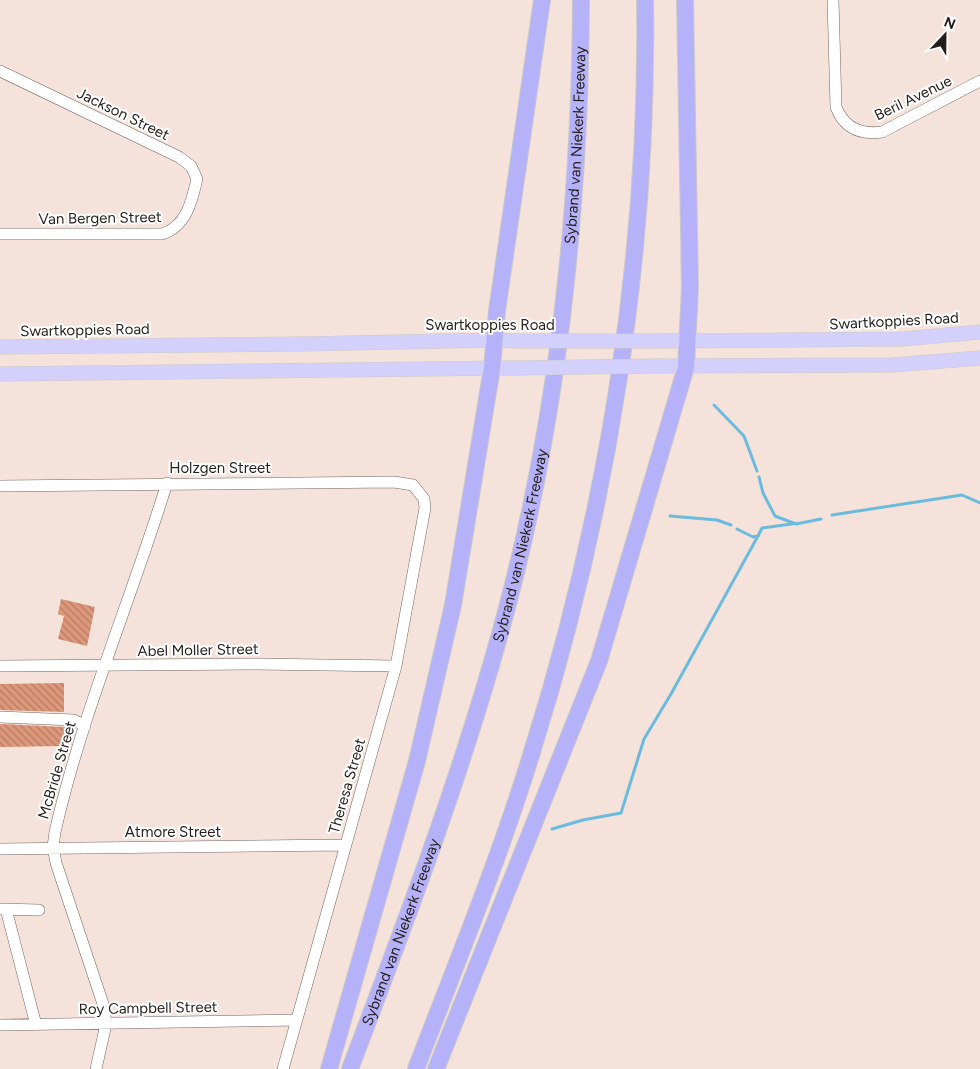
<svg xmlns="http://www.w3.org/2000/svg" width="980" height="1069" viewBox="0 0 980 1069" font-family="Figtree,sans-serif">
<defs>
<pattern id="building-back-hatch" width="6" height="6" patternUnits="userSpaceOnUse" patternTransform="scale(1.25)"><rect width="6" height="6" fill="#dd977a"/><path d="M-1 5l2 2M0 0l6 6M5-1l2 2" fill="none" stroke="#b37b63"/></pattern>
</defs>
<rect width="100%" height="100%" fill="#f5e2da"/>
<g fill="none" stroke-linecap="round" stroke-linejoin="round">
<path stroke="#6bbbde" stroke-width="3" d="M 714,405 L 744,436 L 757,471
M 759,477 L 763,493 L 775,516 L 796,524 L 821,519
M 832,515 L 962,495 L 980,503
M 670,516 L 717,520 L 731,525
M 737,529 L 753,537 L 758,536 L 762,528 L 792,524
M 552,829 L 583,820 L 621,813 L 644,739 L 671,694 L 758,536"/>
</g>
<path fill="url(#building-back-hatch)" d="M 61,599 L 95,607 L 87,646 L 58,639 L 64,616 L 58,614 Z
M 64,683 L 64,712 L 0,710 L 0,684 Z
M 0,724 L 65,727 L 65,746 L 0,747 Z"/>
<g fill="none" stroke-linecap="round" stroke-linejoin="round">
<g stroke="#75655e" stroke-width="12">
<path id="minor" d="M 833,0 L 836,107 C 844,128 860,135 882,132 L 980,81
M 0,71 L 179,157 L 191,166 L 197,179 C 192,201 186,227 162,234 L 0,234
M 0,486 L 394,482 L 413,485 L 424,499 L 425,508 L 396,666 L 283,1069
M 0,666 L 255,664 L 396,666
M 0,717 L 74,720 L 85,726
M 0,849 L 345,845
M 0,909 L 39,910
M 6,909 L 36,1025
M 0,1025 L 297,1020
M 96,1069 L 106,1024 L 104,1007 L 56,863 L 53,847 L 55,832 C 82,713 131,600 167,483"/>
</g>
<g stroke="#cac9c8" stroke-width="15">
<path id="major" d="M 658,341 L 903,339 L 980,332
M 0,347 L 302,344 L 494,340 L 517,341
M 658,366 L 893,365 L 980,358
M 0,374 L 514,368"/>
</g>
<g stroke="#cac9c8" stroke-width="18">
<g id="highway">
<path d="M 329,1069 L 417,761 L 453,605 L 492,368 L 497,311 L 542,0"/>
<path id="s1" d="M 350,1069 C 405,924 460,779 501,630 C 558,425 580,211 581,0"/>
<path d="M 416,1069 C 456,964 499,860 532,752 C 608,510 649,254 645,0"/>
<path d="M 436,1069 L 599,661 L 686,367 L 690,288 L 685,0"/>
</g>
</g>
<use href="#minor" stroke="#fff" stroke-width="11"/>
<use href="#major" stroke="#d3d1fb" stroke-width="14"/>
<use href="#highway" stroke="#b6b2f9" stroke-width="16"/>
<g stroke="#cac9c8" stroke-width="15" stroke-linecap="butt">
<path id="major-bridge" d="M 517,341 L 658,341
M 514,368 L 658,366"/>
</g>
<use href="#major-bridge" stroke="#d3d1fb" stroke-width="14"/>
</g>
<g text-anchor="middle" stroke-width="4" stroke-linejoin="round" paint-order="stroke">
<g font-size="15" fill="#241d1a" stroke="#fff">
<text transform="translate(913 98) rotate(-26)" y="5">Beril Avenue</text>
<text transform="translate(123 114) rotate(26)" y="5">Jackson Street</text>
<text dy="5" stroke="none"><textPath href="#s1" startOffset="956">Sybrand van Niekerk Freeway</textPath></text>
<text transform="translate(100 218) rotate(-1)" y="5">Van Bergen Street</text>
<text transform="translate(894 321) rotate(-3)" y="5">Swartkoppies Road</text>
<text x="490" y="330">Swartkoppies Road</text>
<text transform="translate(85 330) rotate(-1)" y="5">Swartkoppies Road</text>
<text x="220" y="473">Holzgen Street</text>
<text dy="5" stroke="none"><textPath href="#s1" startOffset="551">Sybrand van Niekerk Freeway</textPath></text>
<text transform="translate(198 650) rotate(-1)" y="5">Abel Moller Street</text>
<text transform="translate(57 770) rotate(-74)" y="5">McBride Street</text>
<text transform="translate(347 786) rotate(-74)" y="5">Theresa Street</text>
<text x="173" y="837">Atmore Street</text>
<text dy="5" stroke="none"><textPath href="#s1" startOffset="146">Sybrand van Niekerk Freeway</textPath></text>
<text transform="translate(148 1008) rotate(-1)" y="5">Roy Campbell Street</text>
</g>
</g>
<g transform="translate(945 35) rotate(22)" stroke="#ffffff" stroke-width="4" paint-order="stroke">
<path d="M0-4L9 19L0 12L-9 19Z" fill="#241d1a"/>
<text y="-8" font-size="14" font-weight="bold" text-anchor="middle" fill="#241d1a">N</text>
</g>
</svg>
